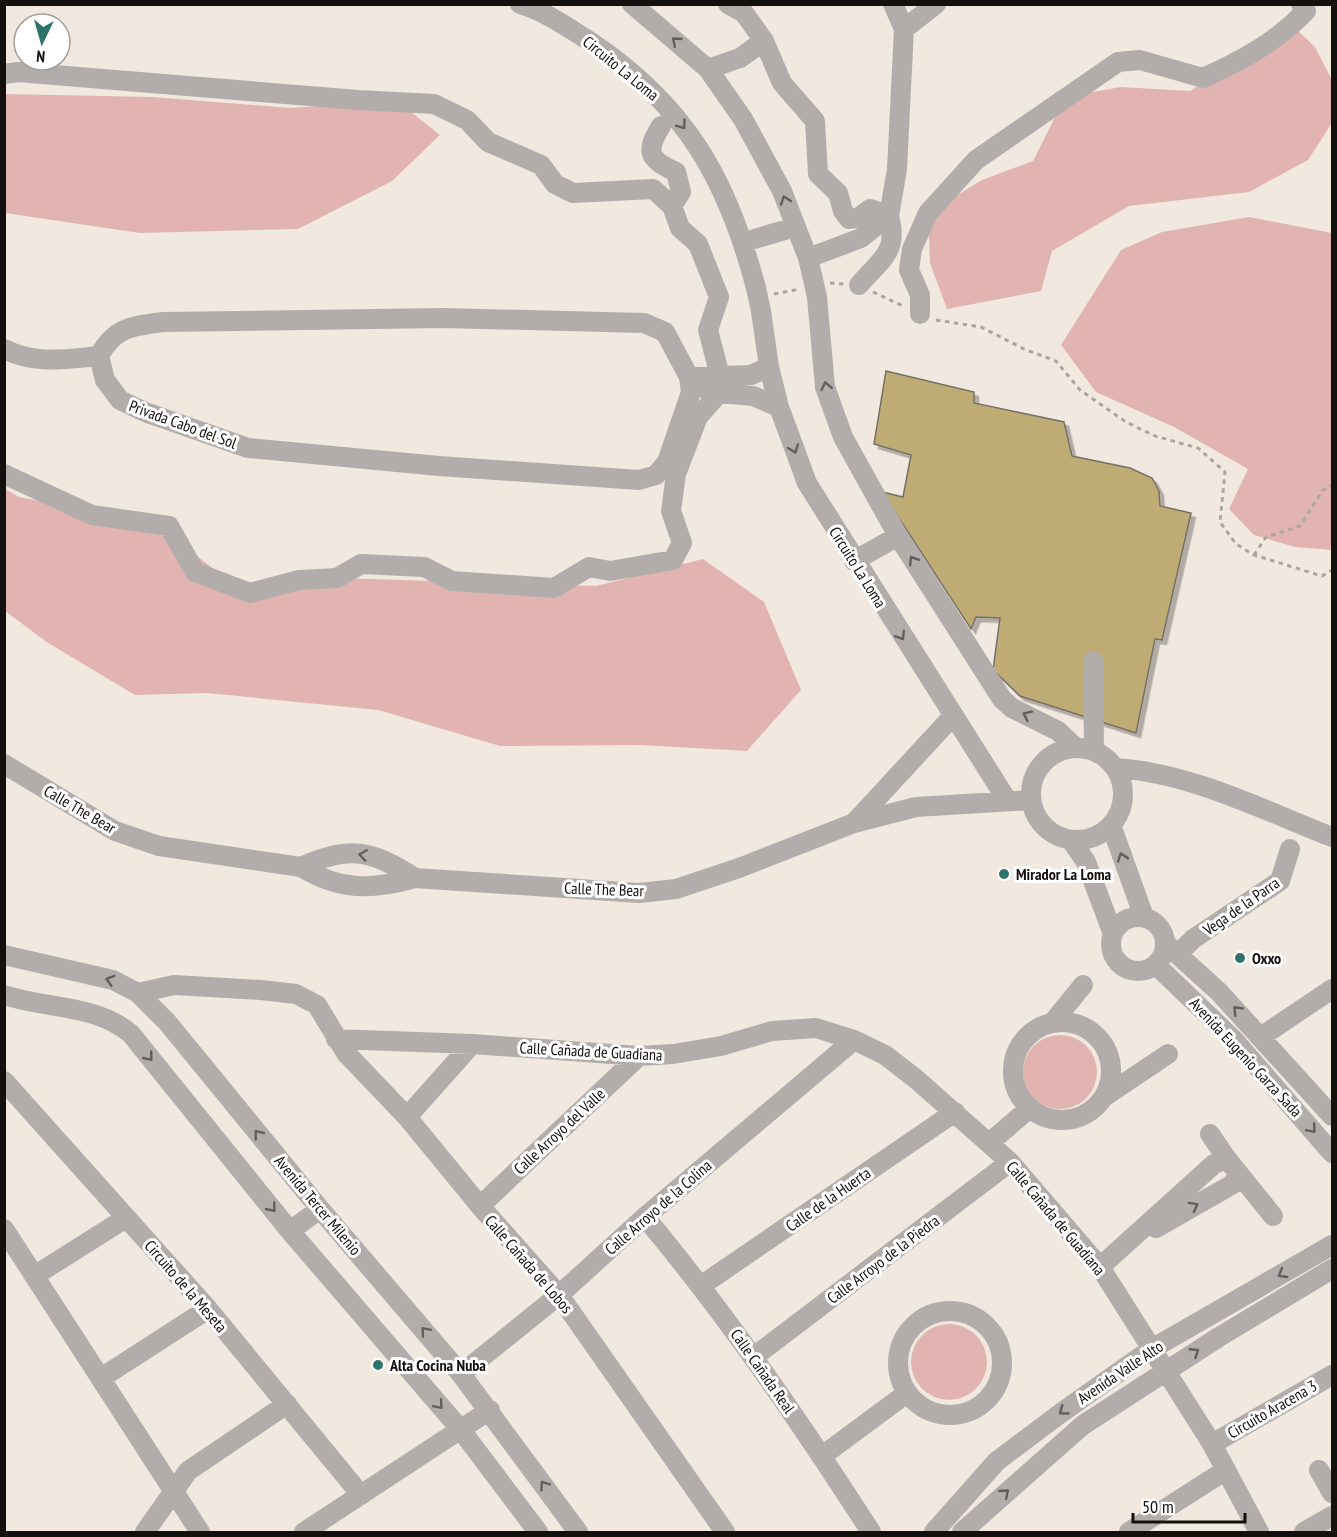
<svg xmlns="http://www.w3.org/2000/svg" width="1337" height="1537" viewBox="0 0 1337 1537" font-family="'PT Sans Narrow',sans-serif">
<defs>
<filter id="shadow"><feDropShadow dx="4.5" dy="4.5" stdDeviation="0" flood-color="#0004"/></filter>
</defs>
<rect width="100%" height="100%" fill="#f1e9e0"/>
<path fill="#e1b4b2" d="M 1292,25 L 1315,47 L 1332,80 L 1332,123 L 1308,160 L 1249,192 L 1129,206 L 1052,251 L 1041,291 L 947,309 L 930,263 L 928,213 L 982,180 L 1033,161 L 1065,97 L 1121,87 L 1190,91 Z
M 4,94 L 153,97 L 291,108 L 396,100 L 440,135 L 392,181 L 298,229 L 140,233 L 5,213 Z
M 1249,217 L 1332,233 L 1332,550 L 1295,547 L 1254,535 L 1229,509 L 1248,469 L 1174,427 L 1096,392 L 1061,345 L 1121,250 L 1162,232 Z
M 5,489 L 19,497 L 155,524 L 240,589 L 337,578 L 596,586 L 703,559 L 764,602 L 801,690 L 747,751 L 640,745 L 500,746 L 378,710 L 207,693 L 135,695 L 48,643 L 5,611 Z
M1023 1072a37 37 0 1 1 74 0a37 37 0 1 1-74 0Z
M911 1362a38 38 0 1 1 76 0a38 38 0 1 1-76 0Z"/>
<path fill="#bfac75" stroke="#757167" stroke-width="1.5" filter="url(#shadow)" d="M 886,371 L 974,392 L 974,403 L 1064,422 L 1072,456 L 1130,468 L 1152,478 L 1159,491 L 1160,506 L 1191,513 L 1162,640 L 1155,639 L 1136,733 L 1020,696 L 993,670 L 1000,618 L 976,617 L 971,629 L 882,492 L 903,497 L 911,455 L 874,444 Z"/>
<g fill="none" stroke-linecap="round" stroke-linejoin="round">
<path stroke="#aba59d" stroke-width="3" stroke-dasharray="4.5 4.5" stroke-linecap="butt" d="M 830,283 L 844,284
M 873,292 L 905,307
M 774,294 L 800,289
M 936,320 L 981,327 L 1024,349 L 1056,361 L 1080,390 L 1126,422 L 1155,436 L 1198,448 L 1225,472 L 1220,522 L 1236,544 L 1254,555 L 1322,576 L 1332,570
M 1254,555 L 1266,537 L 1300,526 L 1323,490 L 1332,485"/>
<path stroke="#b2adab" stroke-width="20" d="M 520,4 C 546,12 565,26 588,40 C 685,104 727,178 756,288
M 632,4 L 708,69 L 743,119 L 782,191 L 808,258 L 812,275
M 728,4 L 744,13 L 764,41 L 782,83 L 815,121 L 818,174 L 838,193 L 843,211 L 849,219 L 858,218 L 870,209 L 889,216 C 899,252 881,259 859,285
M 904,29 L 936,4
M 708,69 L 740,58 L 764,41
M 4,74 L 18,72 L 358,100 L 434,104 L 467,120 L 488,142 L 541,165 L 555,184 L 573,193 L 653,189 L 672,206 L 680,228 L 698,244 L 719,297 L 708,330 L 720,376 L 720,392 L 698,417 L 676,474 L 671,511 L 682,543 L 673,560 L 610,571 L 589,567 L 554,588 L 452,581 L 424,567 L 361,564 L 337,578 L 299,580 L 250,593 L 195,572 L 169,526 L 92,515 L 4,474
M 661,126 C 645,152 648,159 676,172 L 681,192 L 672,206
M 744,242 L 795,227
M 808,258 L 861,238 L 889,216 L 897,169 L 904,29 L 893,4
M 817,297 L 825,387 L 843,437 L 898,536 L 1002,699 L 1012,708 L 1058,731 L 1075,747
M 761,311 L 769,367 L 779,407 L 807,483 L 1007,800
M 920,314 L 920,295 L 909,270 L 912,249 L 928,213 L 976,160 L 1118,62 L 1140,60 L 1203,78 C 1241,61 1276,42 1306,11 L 1301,4
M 443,318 L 644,323 L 665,332 L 689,377 L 691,392 L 667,462 L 656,475 L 639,480 L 439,466 L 248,448 L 145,412 L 120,400 L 105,380 L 99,356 C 115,327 132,326 163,322 Z
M 4,349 C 36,365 65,359 99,356
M 689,377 L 751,375 L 769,367
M 709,392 L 753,396 L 779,407
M 854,561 L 898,536
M 1093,661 L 1094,751
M1031 794a46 46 0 1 1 92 0a46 46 0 1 1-92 0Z
M 4,764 L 115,831 L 159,846 L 301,867 C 340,891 372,890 415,878 L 639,893 L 676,889 L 739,868 L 854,823 L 916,807 L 1030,800
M 1116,768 C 1191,773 1263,810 1332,837
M 854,823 L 952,717
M 1111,825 L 1144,917
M 1071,840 L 1086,862 L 1113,934
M 301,867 C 349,845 372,850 415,878
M1111 944a27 27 0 1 1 54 0a27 27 0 1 1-54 0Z
M 1166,944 L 1219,992 L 1332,1116
M 1178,954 L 1193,939 L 1280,881 L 1290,849
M 4,955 L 113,980 L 138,993 L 167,1022 L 320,1209 L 461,1374 L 578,1532
M 1156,965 L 1234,1040 L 1332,1153
M 138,993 L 174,985 L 261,990 L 296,994 L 317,1005 L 346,1053 L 407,1117 L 480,1206 L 559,1295 L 725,1532
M 4,995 C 47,1009 96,1004 131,1034 L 290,1231 L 461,1430 L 538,1532
M 1053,1022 L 1083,985
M1013 1071a49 49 0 1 1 98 0a49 49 0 1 1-98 0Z
M 1262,1036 L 1332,989
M 336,1039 L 472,1044 L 639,1056 L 673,1054 L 721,1046 L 772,1031 L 816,1028 L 854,1040 L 885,1055 L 916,1079 L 1010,1162 L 1100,1267 L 1212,1444 L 1259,1532
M 4,1081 L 208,1309 L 361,1495
M 1104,1097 L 1168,1054
M 407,1117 L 472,1044
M 1210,1134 L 1227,1159 L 1273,1216
M 989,1143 L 1030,1108
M 480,1206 L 639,1056
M 645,1217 C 729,1318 800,1422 871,1532
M 1156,1228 L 1233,1184 L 1238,1173
M 4,1229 L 200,1532
M 290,1231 L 320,1209
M 1100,1267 L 1214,1164 L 1227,1159
M 34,1276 L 126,1218
M 702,1285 L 955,1112
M898 1363a52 52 0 1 1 104 0a52 52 0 1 1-104 0Z
M 755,1356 L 1010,1162
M 461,1374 L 559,1295 L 645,1217 L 854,1040
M 101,1378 L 208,1309
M 1212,1444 L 1332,1375
M 822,1456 L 907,1393
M 1319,1470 L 1332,1493
M 145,1532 L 188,1471 L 287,1404
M 304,1532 L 490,1410
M 934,1532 L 997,1461 L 1061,1413 L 1150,1350 L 1332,1245
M 962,1532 L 1083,1425 L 1219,1337 L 1332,1269
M 1129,1532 L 1226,1470
M 1304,1532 L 1332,1516"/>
<path stroke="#b2adab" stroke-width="20" d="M 812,275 L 817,297
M 756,288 L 761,311"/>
</g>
<defs><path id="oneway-chevron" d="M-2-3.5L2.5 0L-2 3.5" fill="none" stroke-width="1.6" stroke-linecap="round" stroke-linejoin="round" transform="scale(1.5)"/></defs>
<g stroke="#625e5c">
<use href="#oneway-chevron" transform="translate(676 41) rotate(-139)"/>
<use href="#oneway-chevron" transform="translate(682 125) rotate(54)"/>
<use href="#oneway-chevron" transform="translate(785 200) rotate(-110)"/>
<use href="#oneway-chevron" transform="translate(826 386) rotate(-102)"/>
<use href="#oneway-chevron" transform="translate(794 449) rotate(70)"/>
<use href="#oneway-chevron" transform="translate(913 560) rotate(-122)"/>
<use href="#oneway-chevron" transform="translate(901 636) rotate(58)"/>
<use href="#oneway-chevron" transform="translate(1027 715) rotate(-154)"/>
<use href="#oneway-chevron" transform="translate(363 855) rotate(-172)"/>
<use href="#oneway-chevron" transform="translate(1122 857) rotate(-109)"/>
<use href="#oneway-chevron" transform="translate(110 980) rotate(-164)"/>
<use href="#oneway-chevron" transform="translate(1237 1010) rotate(-134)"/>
<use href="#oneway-chevron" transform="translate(149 1057) rotate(51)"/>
<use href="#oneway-chevron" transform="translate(1312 1129) rotate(50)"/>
<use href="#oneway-chevron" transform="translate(258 1134) rotate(-129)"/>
<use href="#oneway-chevron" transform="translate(1194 1206) rotate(-29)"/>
<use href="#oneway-chevron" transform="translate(272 1208) rotate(51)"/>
<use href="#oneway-chevron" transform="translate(1282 1274) rotate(150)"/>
<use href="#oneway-chevron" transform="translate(425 1331) rotate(-131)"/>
<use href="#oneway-chevron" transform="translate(1195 1352) rotate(-33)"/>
<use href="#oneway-chevron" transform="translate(439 1405) rotate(49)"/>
<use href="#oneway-chevron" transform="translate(1063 1411) rotate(144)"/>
<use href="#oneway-chevron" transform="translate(544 1485) rotate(-126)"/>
<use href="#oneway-chevron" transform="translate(1005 1493) rotate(-41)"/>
</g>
<g fill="#2e746a" stroke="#fff" stroke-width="2">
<circle cx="1004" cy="874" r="6"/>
<circle cx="1240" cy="958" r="6"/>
<circle cx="378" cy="1365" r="6"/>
</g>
<g text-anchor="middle" stroke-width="6" stroke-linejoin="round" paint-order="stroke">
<g font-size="16" fill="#13100d" stroke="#fff">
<text transform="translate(621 68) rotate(39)" y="6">Circuito La Loma</text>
<text transform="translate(183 424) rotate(20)" y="6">Privada Cabo del Sol</text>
<text transform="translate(858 567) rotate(58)" y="6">Circuito La Loma</text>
<text transform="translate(80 809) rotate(30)" y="6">Calle The Bear</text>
<text transform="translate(604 889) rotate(2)" y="6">Calle The Bear</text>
<text transform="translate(1241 906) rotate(-35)" y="6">Vega de la Parra</text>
<text transform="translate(591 1051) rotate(3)" y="6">Calle Cañada de Guadiana</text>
<text transform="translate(1246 1057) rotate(47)" y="6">Avenida Eugenio Garza Sada</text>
<text transform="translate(559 1131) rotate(-43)" y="6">Calle Arroyo del Valle</text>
<text transform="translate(828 1199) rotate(-35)" y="6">Calle de la Huerta</text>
<text transform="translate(318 1205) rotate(50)" y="6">Avenida Tercer Milenio</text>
<text transform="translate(658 1207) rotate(-41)" y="6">Calle Arroyo de la Colina</text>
<text transform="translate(1056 1218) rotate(50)" y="6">Calle Cañada de Guadiana</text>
<text transform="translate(883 1259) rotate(-37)" y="6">Calle Arroyo de la Piedra</text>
<text transform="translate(529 1264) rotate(49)" y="6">Calle Cañada de Lobos</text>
<text transform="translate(186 1286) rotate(49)" y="6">Circuito de la Meseta</text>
<text transform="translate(763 1371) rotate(55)" y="6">Calle Cañada Real</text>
<text transform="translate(1120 1372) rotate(-34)" y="6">Avenida Valle Alto</text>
<text transform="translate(1272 1409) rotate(-30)" y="6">Circuito Aracena 3</text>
</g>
<g font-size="16" font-weight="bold" fill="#13100d" stroke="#fff" text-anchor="start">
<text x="1016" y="880">Mirador La Loma</text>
<text x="1252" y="964">Oxxo</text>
<text x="390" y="1371">Alta Cocina Nuba</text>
</g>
</g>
<rect width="1337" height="1537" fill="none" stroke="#13100d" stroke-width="12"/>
<g transform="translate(42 42) rotate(185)"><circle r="28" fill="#ffffff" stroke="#a19f9e" stroke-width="1.5"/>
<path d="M0-4.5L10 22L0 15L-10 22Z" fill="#2e746a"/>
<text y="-9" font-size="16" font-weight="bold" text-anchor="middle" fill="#13100d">N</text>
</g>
<path d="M1133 1513v9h112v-9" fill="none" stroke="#13100d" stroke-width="3"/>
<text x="1142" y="1513" font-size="18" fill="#13100d" stroke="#ffffff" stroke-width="4.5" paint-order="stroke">50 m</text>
</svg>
